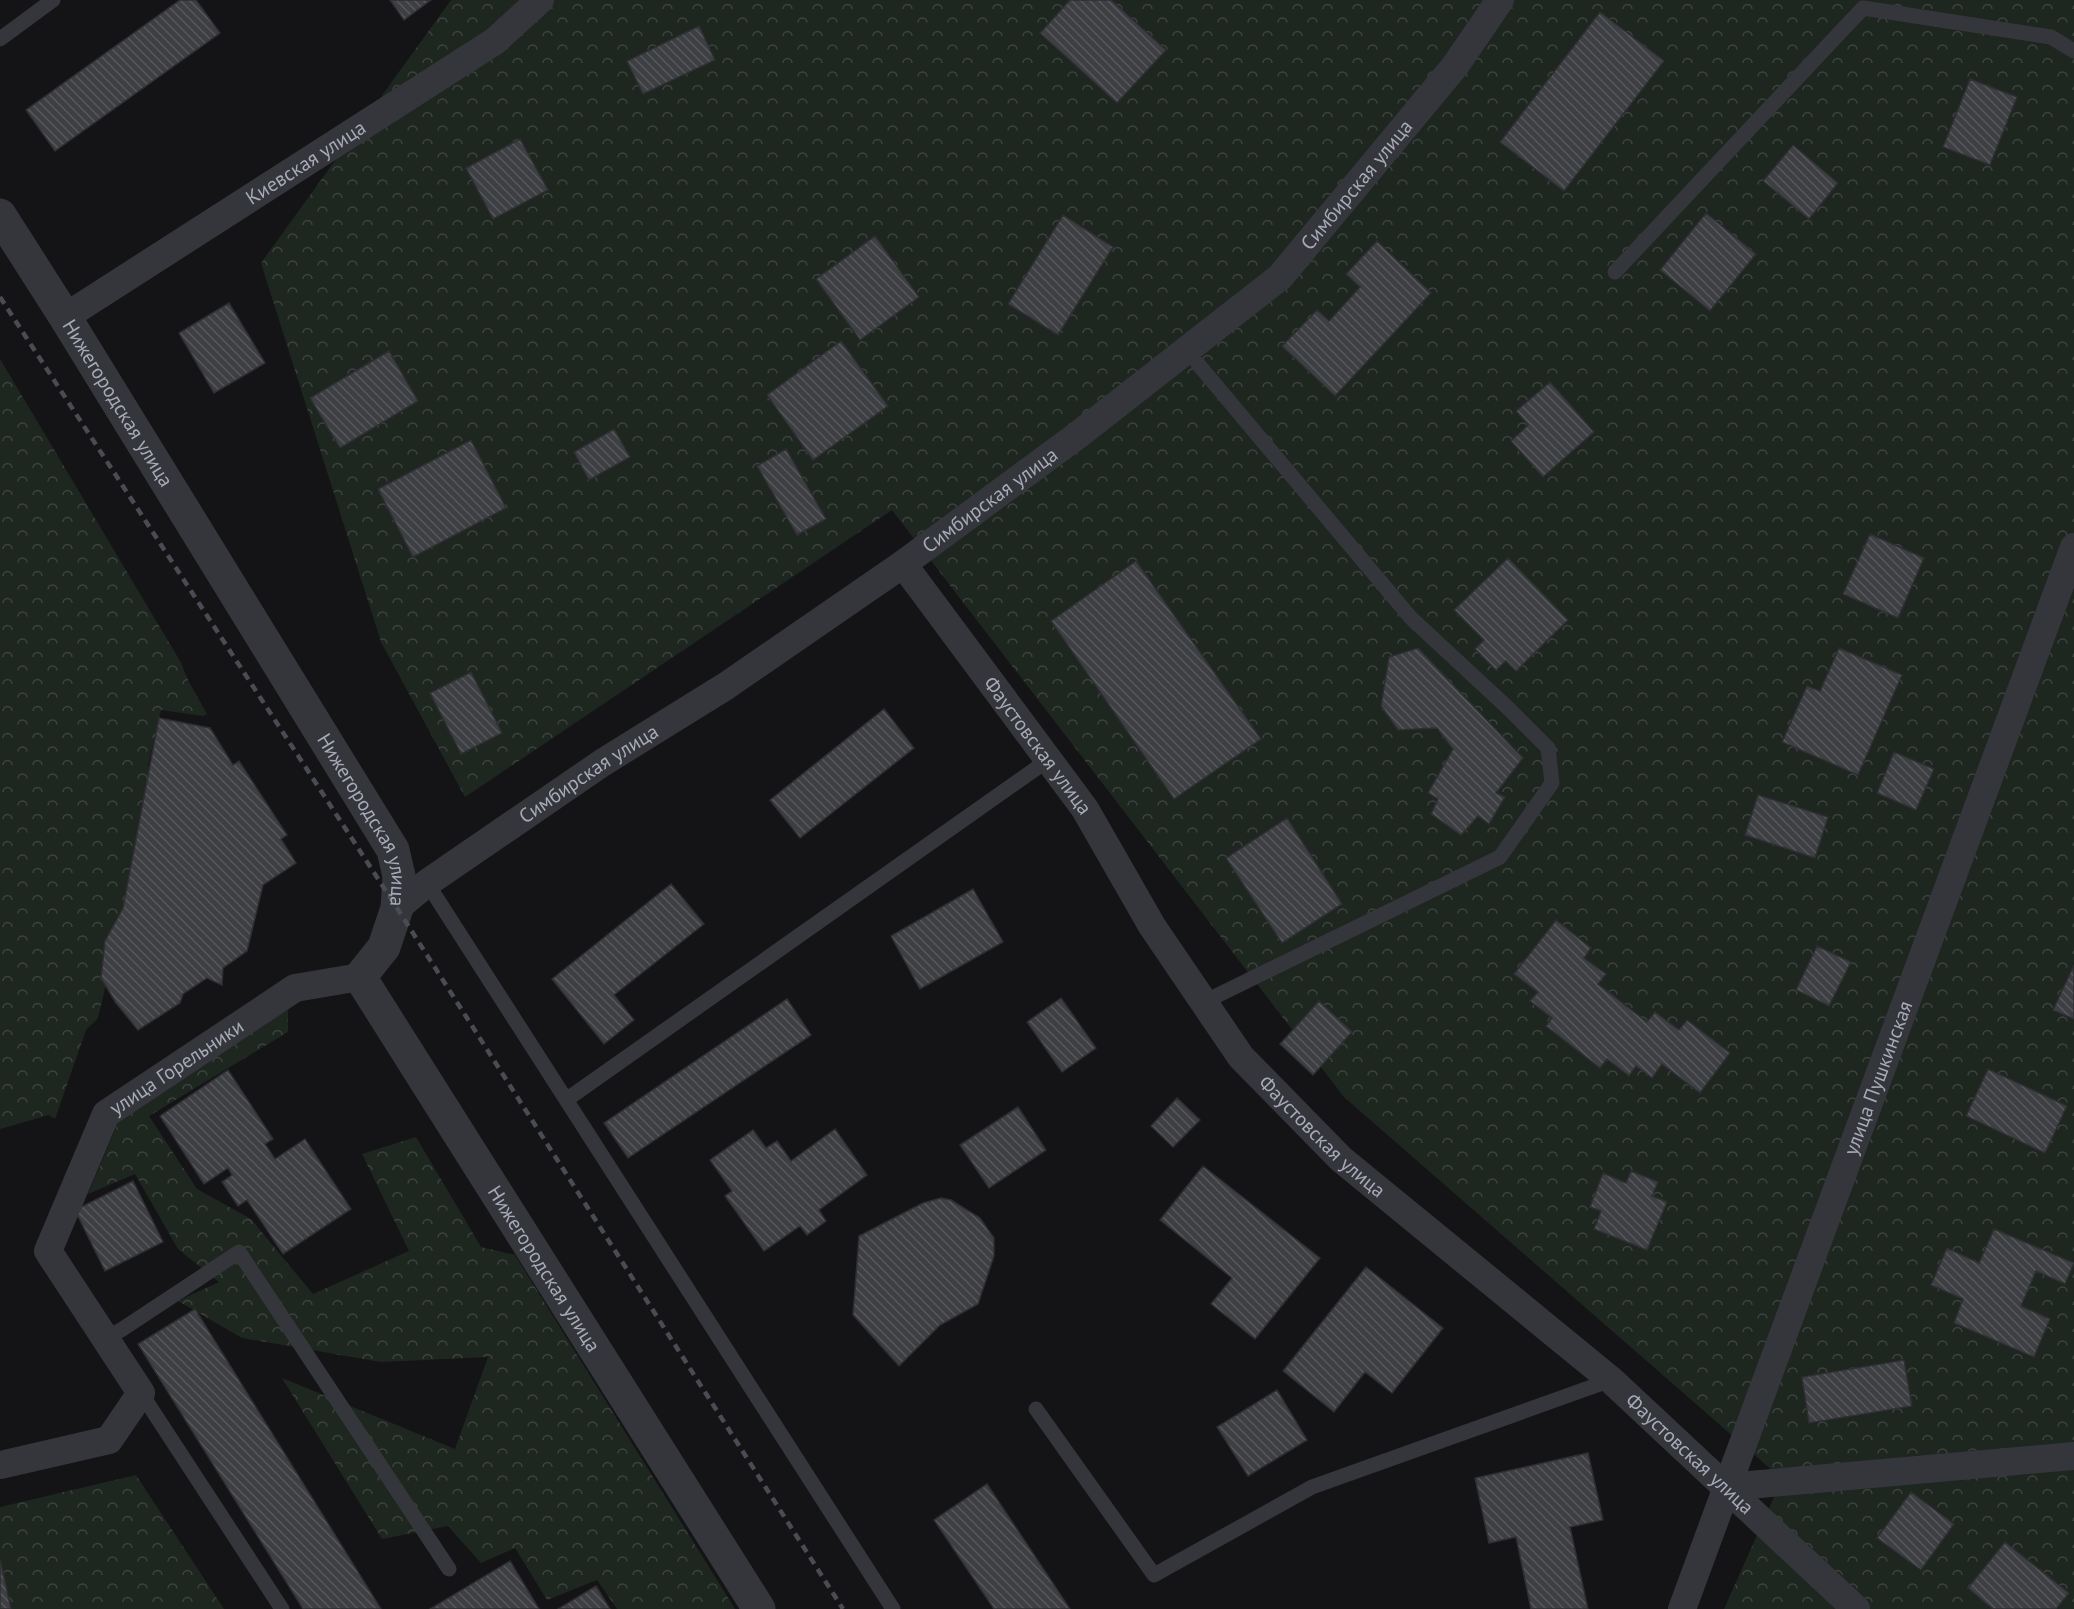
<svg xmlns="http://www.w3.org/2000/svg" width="2074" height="1609" viewBox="0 0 2074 1609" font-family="'PT Sans',sans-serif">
<defs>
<pattern id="forest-crowns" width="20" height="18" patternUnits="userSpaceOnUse" patternTransform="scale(1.5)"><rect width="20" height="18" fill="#1e2620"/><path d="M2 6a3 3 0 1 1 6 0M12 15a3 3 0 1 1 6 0" fill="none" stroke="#3c433e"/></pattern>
<pattern id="building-back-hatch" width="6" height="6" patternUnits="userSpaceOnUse" patternTransform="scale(1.5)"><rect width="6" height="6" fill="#3e3f43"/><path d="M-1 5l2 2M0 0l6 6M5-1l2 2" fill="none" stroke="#57585c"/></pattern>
</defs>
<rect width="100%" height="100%" fill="#141416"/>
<path fill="url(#forest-crowns)" d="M 451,0 L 2074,0 L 2074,1609 L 1724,1609 L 1782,1479 L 1344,1097 L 892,510 L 465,797 L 381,642 L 261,263 Z
M 0,359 L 180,661 L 189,682 L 207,714 L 203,716 L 161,710 L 148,766 L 157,769 L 98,1018 L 86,1030 L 55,1119 L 49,1115 L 0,1129 Z
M 288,1004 L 288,1032 L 149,1116 L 197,1189 L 251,1219 L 313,1294 L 409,1251 L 362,1154 L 416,1137 L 481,1247 L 515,1255 L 735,1609 L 617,1609 L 597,1580 L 547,1600 L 515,1548 L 481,1563 L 448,1526 L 382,1539 L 282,1378 L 455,1449 L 488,1357 L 381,1362 L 242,1338 L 178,1301 L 219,1282 L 178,1249 L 135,1174 L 88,1194 L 118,1123 Z
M 136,1475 L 224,1609 L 11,1609 L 0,1559 L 0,1507 Z"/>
<path fill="url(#building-back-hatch)" stroke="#2e2e33" stroke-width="1.5" d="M 180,0 L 196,0 L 220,33 L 55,151 L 26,110 Z
M 390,0 L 431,0 L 404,20 Z
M 1070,0 L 1111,0 L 1166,50 L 1117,103 L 1040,33 Z
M 1600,12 L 1664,61 L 1564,191 L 1500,142 Z
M 699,26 L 715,60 L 643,94 L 627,61 Z
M 1970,79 L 2017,97 L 1990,165 L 1943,147 Z
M 520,139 L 548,190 L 493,219 L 466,168 Z
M 1793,145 L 1838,183 L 1809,219 L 1763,181 Z
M 1706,213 L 1756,254 L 1710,311 L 1660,270 Z
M 1063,215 L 1113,247 L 1058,335 L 1008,304 Z
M 875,236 L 919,297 L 860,340 L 816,279 Z
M 1377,241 L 1431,293 L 1335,396 L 1282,346 L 1317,310 L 1329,321 L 1360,287 L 1346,274 Z
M 229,303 L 265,363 L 214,393 L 179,333 Z
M 841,341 L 888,406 L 813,460 L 767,395 Z
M 389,351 L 418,401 L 340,448 L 310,398 Z
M 1550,382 L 1594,432 L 1543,477 L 1511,441 L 1528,425 L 1516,411 Z
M 614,429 L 630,457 L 589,480 L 574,452 Z
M 471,440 L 506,508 L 413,557 L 378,489 Z
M 786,449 L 826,519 L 797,535 L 757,466 Z
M 1870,534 L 1924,558 L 1898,618 L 1843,594 Z
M 1508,558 L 1568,620 L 1516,671 L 1506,661 L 1496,670 L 1475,649 L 1484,640 L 1454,610 Z
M 1136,561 L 1261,739 L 1174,799 L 1051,621 Z
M 1418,648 L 1523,758 L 1496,793 L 1505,797 L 1489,824 L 1478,816 L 1461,835 L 1431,814 L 1438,799 L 1428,793 L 1453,749 L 1437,728 L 1398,730 L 1381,706 L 1389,657 Z
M 1839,648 L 1902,675 L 1858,775 L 1782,742 L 1807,686 L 1820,691 Z
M 471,672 L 502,733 L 461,754 L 430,693 Z
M 884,709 L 914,748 L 800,838 L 770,800 Z
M 159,718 L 210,728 L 233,765 L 239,761 L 287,835 L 281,839 L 296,863 L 263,885 L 247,951 L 223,968 L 222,985 L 207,978 L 183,994 L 180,1003 L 138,1030 L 116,1003 L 101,978 L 105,941 L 123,908 Z
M 1894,752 L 1934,769 L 1916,810 L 1877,793 Z
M 1758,795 L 1828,817 L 1815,858 L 1745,835 Z
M 1287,818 L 1342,904 L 1282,943 L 1226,858 Z
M 671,884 L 704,924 L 614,995 L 634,1020 L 604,1044 L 552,979 Z
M 973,889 L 1003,942 L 920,989 L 891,936 Z
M 1556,920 L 1591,948 L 1584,958 L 1606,974 L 1598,984 L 1647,1022 L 1655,1012 L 1679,1030 L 1687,1020 L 1730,1053 L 1700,1093 L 1662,1064 L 1652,1078 L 1636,1066 L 1629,1076 L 1607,1059 L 1600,1068 L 1546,1026 L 1552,1018 L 1530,1001 L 1538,992 L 1514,974 Z
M 1817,946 L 1851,962 L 1829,1006 L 1796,990 Z
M 2074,965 L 2074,1019 L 2053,1010 Z
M 1061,998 L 1096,1048 L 1062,1072 L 1027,1022 Z
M 787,999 L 811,1035 L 628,1158 L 604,1123 Z
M 1319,1001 L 1352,1032 L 1313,1075 L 1280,1044 Z
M 1988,1069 L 2067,1106 L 2045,1153 L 1966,1116 Z
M 228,1070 L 273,1139 L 265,1144 L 275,1159 L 305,1139 L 351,1209 L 283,1254 L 247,1200 L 238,1206 L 222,1182 L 232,1175 L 228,1168 L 204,1184 L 160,1116 Z
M 1177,1098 L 1200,1120 L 1173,1147 L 1151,1126 Z
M 1018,1107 L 1046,1150 L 989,1188 L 960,1145 Z
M 835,1129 L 867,1175 L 819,1210 L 826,1221 L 807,1235 L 800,1226 L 764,1251 L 725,1196 L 732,1191 L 710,1160 L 753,1130 L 766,1148 L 777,1141 L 791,1161 Z
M 1203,1166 L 1320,1258 L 1255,1339 L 1211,1304 L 1232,1278 L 1160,1220 Z
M 1631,1171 L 1658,1182 L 1652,1196 L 1667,1202 L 1647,1250 L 1594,1229 L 1601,1211 L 1590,1207 L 1603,1173 L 1626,1183 Z
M 133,1181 L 163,1242 L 105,1271 L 75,1210 Z
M 941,1198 L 951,1200 L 980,1218 L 994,1238 L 994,1256 L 978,1304 L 940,1325 L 899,1366 L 853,1315 L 859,1236 L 923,1203 Z
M 1994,1229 L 2074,1263 L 2065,1284 L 2036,1271 L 2021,1306 L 2050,1319 L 2034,1357 L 1954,1323 L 1963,1299 L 1931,1285 L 1947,1248 L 1979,1263 Z
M 1366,1267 L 1443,1328 L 1392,1393 L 1365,1372 L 1334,1412 L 1283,1371 Z
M 195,1309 L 381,1609 L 303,1609 L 138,1344 Z
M 1904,1360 L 1912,1406 L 1809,1423 L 1802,1377 Z
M 1277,1390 L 1307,1440 L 1248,1476 L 1217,1427 Z
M 1588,1453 L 1603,1520 L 1570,1527 L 1588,1609 L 1531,1609 L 1516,1537 L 1489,1543 L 1475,1478 Z
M 987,1484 L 1070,1609 L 994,1609 L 934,1520 Z
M 1911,1492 L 1954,1524 L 1921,1570 L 1877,1538 Z
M 2005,1542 L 2069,1593 L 2056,1609 L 1993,1609 L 1968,1588 Z
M 0,1559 L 11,1609 L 0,1609 Z
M 510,1561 L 539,1609 L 430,1609 Z
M 596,1586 L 610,1609 L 558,1609 Z"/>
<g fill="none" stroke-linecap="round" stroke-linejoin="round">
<path stroke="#35363c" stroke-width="15" d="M 0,39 L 53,0
M 1615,272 L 1863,8 L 2051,37 L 2074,51
M 1198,364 L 1411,618 L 1508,708 L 1548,748 L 1552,783 L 1500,857 L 1204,1002
M 427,883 L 893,1609
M 566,1100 L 1048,760
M 104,1338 L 121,1330 L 239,1252 L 449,1569
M 141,1393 L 282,1609
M 1036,1409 L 1154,1575 L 1312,1487 L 1611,1380"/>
<g stroke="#35363c" stroke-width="28">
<path id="s1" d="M 65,317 L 495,41 L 540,0"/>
<path id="s2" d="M 903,564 L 1085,809 L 1152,926 L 1241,1057 L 1341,1159 L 1611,1380 L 1856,1609"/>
<path id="s3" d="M 397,908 L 427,883 L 602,763 L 726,686 L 903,564 L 1078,435 L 1280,277 L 1455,66 L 1500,0"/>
<path id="s4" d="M 0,1465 L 109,1440 L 141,1393 L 48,1251 L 106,1114 L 295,988 L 360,977"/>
<path d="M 1726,1487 L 2074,1456"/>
<path id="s5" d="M 1682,1609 L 2074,547"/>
</g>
<path stroke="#35363c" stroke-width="33" id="s6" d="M 0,215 L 65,317 L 393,850 L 399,876 L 397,908 L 384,947 L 360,977 L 759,1609"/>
<path stroke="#4a4c53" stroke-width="4.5" stroke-dasharray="8 6" stroke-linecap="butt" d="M 0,297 L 397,908 L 843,1609"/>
</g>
<g text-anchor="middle" stroke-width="4.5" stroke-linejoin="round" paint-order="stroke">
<g font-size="20" fill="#a6abb7" stroke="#0f0f11">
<text dy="7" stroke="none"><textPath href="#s1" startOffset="286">Киевская улица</textPath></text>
<text dy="7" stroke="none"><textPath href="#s3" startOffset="1206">Симбирская улица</textPath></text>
<text dy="7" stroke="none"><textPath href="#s6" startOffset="222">Нижегородская улица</textPath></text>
<text dy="7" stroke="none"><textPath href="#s3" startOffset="720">Симбирская улица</textPath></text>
<text dy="7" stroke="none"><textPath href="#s2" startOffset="226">Фаустовская улица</textPath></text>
<text dy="7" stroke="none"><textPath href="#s3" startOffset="234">Симбирская улица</textPath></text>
<text dy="7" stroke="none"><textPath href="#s6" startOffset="708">Нижегородская улица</textPath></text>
<text dy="7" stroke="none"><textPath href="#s4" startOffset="572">улица Горельники</textPath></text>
<text dy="7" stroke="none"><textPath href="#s5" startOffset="566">улица Пушкинская</textPath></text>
<text dy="7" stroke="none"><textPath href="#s2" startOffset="712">Фаустовская улица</textPath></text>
<text dy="7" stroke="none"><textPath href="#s6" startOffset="1230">Нижегородская улица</textPath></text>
<text dy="7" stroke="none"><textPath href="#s2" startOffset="1198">Фаустовская улица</textPath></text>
</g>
</g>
</svg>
